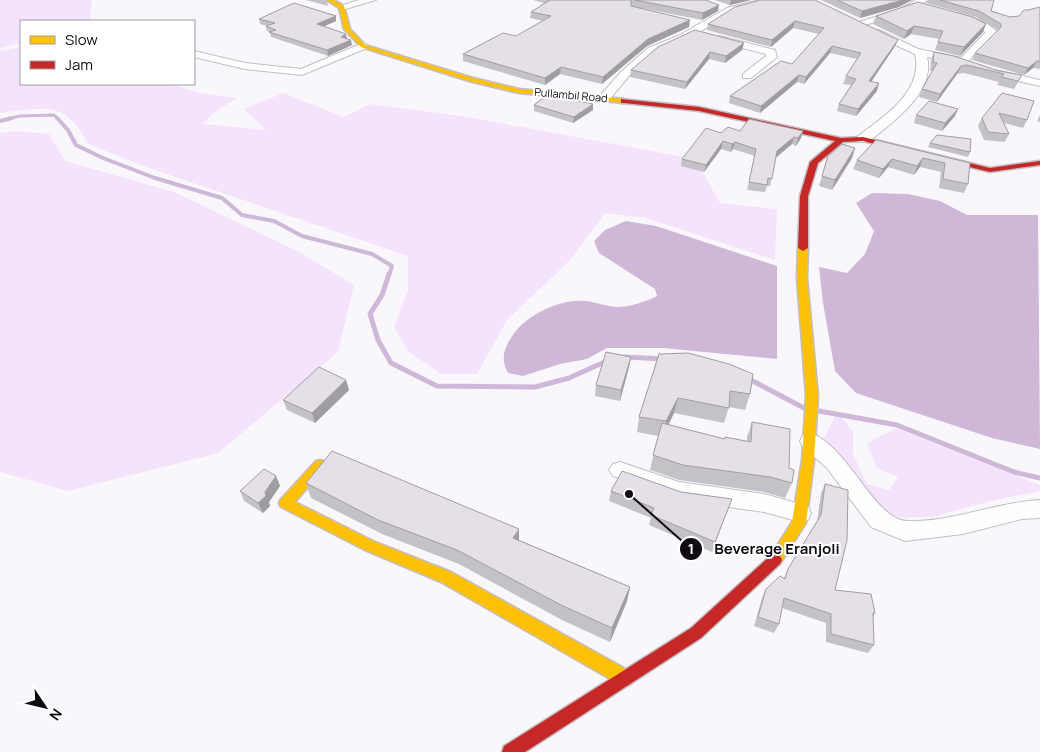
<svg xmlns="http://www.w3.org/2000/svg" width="1040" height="752" viewBox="0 0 1040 752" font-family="Manrope,sans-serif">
<rect width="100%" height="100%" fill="#faf7fc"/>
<path fill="#f4e3fd" d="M 0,0 L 92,0 L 90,21 L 21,21 L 21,43 L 0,48 Z
M 21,47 L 21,84 L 170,84 L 199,93 L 237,98 L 212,114 L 203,124 L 266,130 L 244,109 L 283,93 L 344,117 L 370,104 L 468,117 L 695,159 L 720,203 L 777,209 L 775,260 L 646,218 L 605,213 L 570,260 L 507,320 L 477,374 L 441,374 L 409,352 L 394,327 L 408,290 L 408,256 L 146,167 L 88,144 C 65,99 45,108 0,113 L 0,51 Z
M 16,131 L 49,134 L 65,161 L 174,192 L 299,252 L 354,285 L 338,352 L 218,453 L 68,491 L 0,472 L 0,133 Z
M 837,412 L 853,431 L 853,454 L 867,484 L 889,490 L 898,477 L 877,468 L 867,443 L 897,428 L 1040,485 L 1040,491 L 991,501 L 932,517 L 863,518 L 856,502 L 821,445 Z"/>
<path fill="#cfb7d8" d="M 872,193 L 908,194 L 940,201 L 967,215 L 1038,215 L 1040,449 L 992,438 L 856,393 L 835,371 L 823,303 L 819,267 L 847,273 L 865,254 L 874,231 L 856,203 Z
M 626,221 L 656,226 L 777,266 L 777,359 L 663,348 L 607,348 L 587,359 L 560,364 L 523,376 L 508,373 C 501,360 503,350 511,338 C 523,318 551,303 575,301 C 589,299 603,306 617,307 C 630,307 645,302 657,296 L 655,289 L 599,253 L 594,241 L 605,230 Z"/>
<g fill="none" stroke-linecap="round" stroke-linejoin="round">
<path stroke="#cfb7d8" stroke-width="3" d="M 7,119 L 20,116 L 54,115 L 58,119"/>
<path stroke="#cfb7d8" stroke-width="4" d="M 57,118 L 68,130 L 76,145 L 103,158 L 155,178 L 222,198 L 242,215 L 274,221 L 302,236 L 372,254 L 392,266 L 389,275
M 0,121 L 12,118"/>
<path stroke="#cfb7d8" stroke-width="5" d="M 389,274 L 382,295 L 370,314 L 378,340 L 391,363 L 437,386 L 535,387 L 569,378 L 609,360
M 625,357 L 664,359
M 747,378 L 804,408
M 819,411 L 897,425 L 1014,472 L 1040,478"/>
<g stroke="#c2bec4" stroke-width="2">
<path id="street" d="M 359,0 L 376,0 L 342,10 L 337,7 Z
M 759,0 L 776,0 L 733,12 L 686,40 L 656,52 L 629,76 L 608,101 L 604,102 L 598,98 L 621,72 L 648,48 L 678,36 L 727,8 Z
M 916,0 L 928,0 L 906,13 L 858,27 L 853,24 L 900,9 Z
M 958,16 C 969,14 989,23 997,32 L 973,55 L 967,64 L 927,57 C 936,92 892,123 868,142 L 858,142 L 857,139 L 858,136 C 884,117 924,91 915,54 L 871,34 L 871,30 L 879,30 L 918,49 L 961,58 L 986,32 L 958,20 Z
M 719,36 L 775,50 L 777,57 L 751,78 L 743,78 L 743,74 L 766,56 L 766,54 L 715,41 L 714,39 Z
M 363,43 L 368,46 L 367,48 L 302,75 L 245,69 L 194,57 L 194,51 L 245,63 L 301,69 Z
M 995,70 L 1040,80 L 1040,86 L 991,75 L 991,71 Z
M 810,433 C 848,445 874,520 907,521 C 951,523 996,502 1040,500 L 1040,518 L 1022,519 L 963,534 L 905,541 L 871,527 L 827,468 L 803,447 L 800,441 L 803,435 Z
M 620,462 L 679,482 L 764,494 L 808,506 L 811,513 L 808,520 L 800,522 L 764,512 L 679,500 L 613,476 L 609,470 L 613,464 Z"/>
</g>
<g stroke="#c2bec4" stroke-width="3">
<path id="slow" d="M 327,0 L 334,0 L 344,6 L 350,29 L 365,45 L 473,78 L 519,89 L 624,99 L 628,101 L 624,103 L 519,93 L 469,81 L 361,47 L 344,29 L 339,8 Z
M 803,245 L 808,248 L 807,278 L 818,396 L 814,460 L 806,523 L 780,564 L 775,566 L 770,564 L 768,560 L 792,522 L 802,460 L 806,396 L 797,278 L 798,248 Z
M 320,460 L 324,461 L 326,465 L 324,469 L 295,502 L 375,542 L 451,572 L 631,672 L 633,678 L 631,684 L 625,686 L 619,684 L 441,582 L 365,550 L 281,507 L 279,503 L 281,499 L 316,461 Z"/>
</g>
<g stroke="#c2bec4" stroke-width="3">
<path id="jam" d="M 621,99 L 699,107 L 841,138 L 863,137 L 990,168 L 1040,161 L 1040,165 L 990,172 L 863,141 L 843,142 L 818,163 L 808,196 L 808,248 L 803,251 L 798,248 L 800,196 L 810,162 L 835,141 L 699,111 L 624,103 L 621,103 Z
M 775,554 L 780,556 L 782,560 L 780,564 L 701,638 L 525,752 L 502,752 L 504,746 L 691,628 L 770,556 Z"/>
</g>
<use href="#street" fill="#fefeff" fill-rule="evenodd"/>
<use href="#slow" fill="#ffc107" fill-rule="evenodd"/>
<use href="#jam" fill="#c62828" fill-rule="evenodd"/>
</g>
<path fill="#c5c1c8" d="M 306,0 L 327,0 L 328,6 Z
M 533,0 L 706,0 L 718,11 L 702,20 L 631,6 L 689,27 L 647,46 L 602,84 L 560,74 L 545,85 L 463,61 L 463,54 L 516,36 L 543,21 L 530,18 L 531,12 L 544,3 Z
M 714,0 L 751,0 L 730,5 Z
M 761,0 L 898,40 L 895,46 L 871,82 L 877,91 L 856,116 L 837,111 L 839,104 L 851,85 L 843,84 L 846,76 L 857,59 L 830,53 L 804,84 L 797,82 L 760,113 L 729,103 L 730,96 L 792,64 L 819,34 L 793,28 L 771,47 L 707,30 L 708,24 Z
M 821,0 L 912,0 L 899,7 L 860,18 Z
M 928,0 L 994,0 L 991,11 L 1010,17 L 1019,16 L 1028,10 L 1040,7 L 1040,69 L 1033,68 L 1024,75 L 972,60 L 975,53 L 998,30 L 976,17 L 926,3 Z
M 336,16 L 336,21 L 324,26 L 346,34 L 347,39 L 352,45 L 328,56 L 271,37 L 270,32 L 267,31 L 266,26 L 267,26 L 260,24 L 259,19 Z
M 876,16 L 983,32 L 960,56 L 935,50 L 939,39 L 911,34 L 904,39 L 873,24 Z
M 744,43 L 742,50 L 725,63 L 709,59 L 685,89 L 630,77 L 631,70 Z
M 934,52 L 999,71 L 1022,75 L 1014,89 L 997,85 L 999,82 L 964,73 L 957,74 L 937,102 L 919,97 L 922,89 L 933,71 L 930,71 L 931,60 Z
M 1034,101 L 1027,120 L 1023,128 L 1004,123 L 1009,134 L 1005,142 L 984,140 L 978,126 L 982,118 Z
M 593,104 L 593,110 L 573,123 L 534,111 L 534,105 Z
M 916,115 L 955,116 L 942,131 L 914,123 Z
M 1040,115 L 1040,122 L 1037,121 Z
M 740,131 L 803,131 L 801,138 L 796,146 L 792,144 L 776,158 L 770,186 L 767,186 L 765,192 L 747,190 L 755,156 L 733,149 L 731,152 L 721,149 L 704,172 L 681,166 L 682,159 L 721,133 Z
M 876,140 L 970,163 L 968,184 L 964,193 L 939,188 L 941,172 L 920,167 L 914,175 L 888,167 L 879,178 L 853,169 L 857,160 Z
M 930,143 L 970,152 L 968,157 L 928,147 Z
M 855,148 L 852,158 L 832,190 L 819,186 L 828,156 Z
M 659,354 L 750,394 L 745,410 L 729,407 L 724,423 L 674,413 L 668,425 L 724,439 L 747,441 L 747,437 L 752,422 L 789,468 L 792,483 L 785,498 L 764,492 L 679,480 L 650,470 L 658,436 L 637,432 L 639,417 Z
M 631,357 L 629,367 L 620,401 L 595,396 L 596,385 Z
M 346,380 L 349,390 L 315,423 L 287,410 L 283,400 Z
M 276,476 L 280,486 L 269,502 L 270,506 L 263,513 L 244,501 L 240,491 Z
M 306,483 L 519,540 L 630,587 L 627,601 L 610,642 L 562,620 L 459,564 L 382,534 L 311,498 Z
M 825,484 L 835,590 L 875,613 L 873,617 L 874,645 L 868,653 L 826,642 L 826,623 L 782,608 L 779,624 L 774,633 L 754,626 L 762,598 L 766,589 L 784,578 L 788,569 L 817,522 L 821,493 Z
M 611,491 L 681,492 L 732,499 L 712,552 L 649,525 L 651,518 L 609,501 Z"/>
<path fill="#a09da2" d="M 731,0 L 751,0 L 730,5 Z
M 903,0 L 912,0 L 899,7 L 860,18 L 862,11 Z
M 719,5 L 718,11 L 702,20 L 703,13 Z
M 336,16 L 336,21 L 318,29 L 317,24 Z
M 690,20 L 689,27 L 647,46 L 602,84 L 603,77 L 648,39 Z
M 795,21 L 793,28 L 771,47 L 772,40 Z
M 986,24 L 983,32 L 960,56 L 964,47 Z
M 914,26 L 911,34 L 904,39 L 907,31 Z
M 346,34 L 347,40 L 341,37 Z
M 351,40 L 352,45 L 328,56 L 327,50 Z
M 898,40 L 895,46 L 867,88 L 869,81 Z
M 744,43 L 742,50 L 725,63 L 726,56 Z
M 832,46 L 830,53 L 804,84 L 806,77 Z
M 710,52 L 709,59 L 685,89 L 687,82 Z
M 1037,61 L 1033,68 L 1024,75 L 1028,68 Z
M 961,66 L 957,74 L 937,102 L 940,94 Z
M 561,67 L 560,74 L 545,85 L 545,78 Z
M 799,75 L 797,82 L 760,113 L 761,106 Z
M 879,83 L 877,91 L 856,116 L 858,109 Z
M 593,104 L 593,110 L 573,123 L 574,117 Z
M 958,109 L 955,116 L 942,131 L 945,123 Z
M 803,131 L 801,138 L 796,146 L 798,138 Z
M 794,137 L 792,144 L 775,158 L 777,151 Z
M 723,141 L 721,149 L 704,172 L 706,165 Z
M 735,142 L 733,149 L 731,152 L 732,144 Z
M 855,148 L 852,158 L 832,190 L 835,180 Z
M 923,158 L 920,167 L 914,175 L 917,166 Z
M 892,159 L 888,167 L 879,178 L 883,169 Z
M 631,357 L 629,367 L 620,401 L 621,390 Z
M 346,380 L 349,390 L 315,423 L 312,413 Z
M 678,398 L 674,413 L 663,436 L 666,421 Z
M 276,476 L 280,486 L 269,502 L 270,506 L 263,513 L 258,503 Z
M 519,529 L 519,544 L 513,538 Z
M 630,587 L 627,601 L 610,642 L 612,628 Z"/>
<path fill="#e5e0e8" stroke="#a09da2" d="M 550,0 L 631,0 L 631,6 L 690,20 L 648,39 L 603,77 L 561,67 L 545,78 L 463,54 L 503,33 L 516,36 L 551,16 L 531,12 Z
M 635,0 L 706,0 L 719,5 L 703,13 Z
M 761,0 L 815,0 L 898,40 L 869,81 L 879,83 L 858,109 L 839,104 L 856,79 L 846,76 L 861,53 L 832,46 L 806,77 L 799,75 L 761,106 L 730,96 L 781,61 L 792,64 L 824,28 L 795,21 L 772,40 L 708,24 L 735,7 Z
M 837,0 L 903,0 L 862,11 Z
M 940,0 L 994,0 L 991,11 L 1010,17 L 1019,16 L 1024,10 L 1028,10 L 1040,7 L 1040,61 L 1037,61 L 1028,68 L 975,53 L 1001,27 L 1001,24 L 979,11 Z
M 918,2 L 973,17 L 986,24 L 964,47 L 938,42 L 943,31 L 914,26 L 907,31 L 876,16 Z
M 294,3 L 336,16 L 317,24 L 346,34 L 341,37 L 351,40 L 327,50 L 269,32 L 276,30 L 266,26 L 275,23 L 259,19 Z
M 695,30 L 744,43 L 726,56 L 710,52 L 687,82 L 631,70 L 658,47 Z
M 934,52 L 954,56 L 999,71 L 1022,75 L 1018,81 L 1001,77 L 1004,74 L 967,65 L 961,66 L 940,94 L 922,89 L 937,63 L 933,62 Z
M 1002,93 L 1034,101 L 1027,120 L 999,113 L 1009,134 L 988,132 L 982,118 Z
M 547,95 L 593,104 L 574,117 L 534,105 Z
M 929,101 L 958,109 L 945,123 L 916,115 Z
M 749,119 L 803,131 L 798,138 L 794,137 L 777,151 L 772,179 L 768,178 L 767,185 L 749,182 L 756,149 L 735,142 L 732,144 L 723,141 L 706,165 L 682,159 L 706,128 L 721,133 L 728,127 L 740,131 Z
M 937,135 L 971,139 L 970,152 L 930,143 Z
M 876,140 L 970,163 L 968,184 L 943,179 L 945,163 L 923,158 L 917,166 L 892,159 L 883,169 L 857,160 Z
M 842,144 L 855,148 L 835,180 L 822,176 L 828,156 Z
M 606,352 L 631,357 L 621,390 L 596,385 Z
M 688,353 L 729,364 L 753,374 L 750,394 L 730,391 L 729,408 L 678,398 L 666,421 L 639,417 L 659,354 Z
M 319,367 L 346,380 L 312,413 L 283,400 Z
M 752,422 L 790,429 L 789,468 L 794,470 L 792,483 L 770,477 L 683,465 L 653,455 L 662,423 L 725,439 L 725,437 L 751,442 Z
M 332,451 L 519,529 L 513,538 L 630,587 L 612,628 L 563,606 L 457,550 L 378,520 L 306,483 Z
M 264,469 L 276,476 L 265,492 L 266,496 L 258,503 L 240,491 Z
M 622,471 L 681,492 L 732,499 L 715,542 L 651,515 L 654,508 L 611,491 Z
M 825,484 L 848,490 L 847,540 L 835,590 L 871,594 L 875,613 L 873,613 L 874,645 L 831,634 L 831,614 L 784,598 L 779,624 L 758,617 L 766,589 L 780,576 L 785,579 L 788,569 L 821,515 Z"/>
<g text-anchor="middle" stroke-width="4" stroke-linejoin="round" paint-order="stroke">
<g font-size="11" fill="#100b12" stroke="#fff">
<text transform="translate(571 95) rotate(5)" y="4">Pullambil Road</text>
</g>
</g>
<path fill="none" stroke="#100b12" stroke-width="2" d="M629 494L691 549"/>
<g fill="#100b12" stroke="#fff" stroke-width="2">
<circle cx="629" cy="494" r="5"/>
<circle cx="691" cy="549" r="12"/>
</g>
<g font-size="15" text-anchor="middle" font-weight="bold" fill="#fff">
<text x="691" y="554">1</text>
</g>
<g font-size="15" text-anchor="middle" font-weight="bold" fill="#100b12" stroke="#fff" stroke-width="4" stroke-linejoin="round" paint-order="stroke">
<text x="777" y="554">Beverage Eranjoli</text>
</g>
<rect x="20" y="20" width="175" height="65" fill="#ffffff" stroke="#9f9da0"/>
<rect x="30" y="36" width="25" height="8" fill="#ffc107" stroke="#9f9da0"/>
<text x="65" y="45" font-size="15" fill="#100b12">Slow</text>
<rect x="30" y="61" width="25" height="8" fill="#c62828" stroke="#9f9da0"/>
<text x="65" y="70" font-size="15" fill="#100b12">Jam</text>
<g transform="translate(45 707) rotate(125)" stroke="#ffffff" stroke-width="4" paint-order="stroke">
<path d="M0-4L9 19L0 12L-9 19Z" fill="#100b12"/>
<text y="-8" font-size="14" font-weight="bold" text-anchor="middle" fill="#100b12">N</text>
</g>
</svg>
